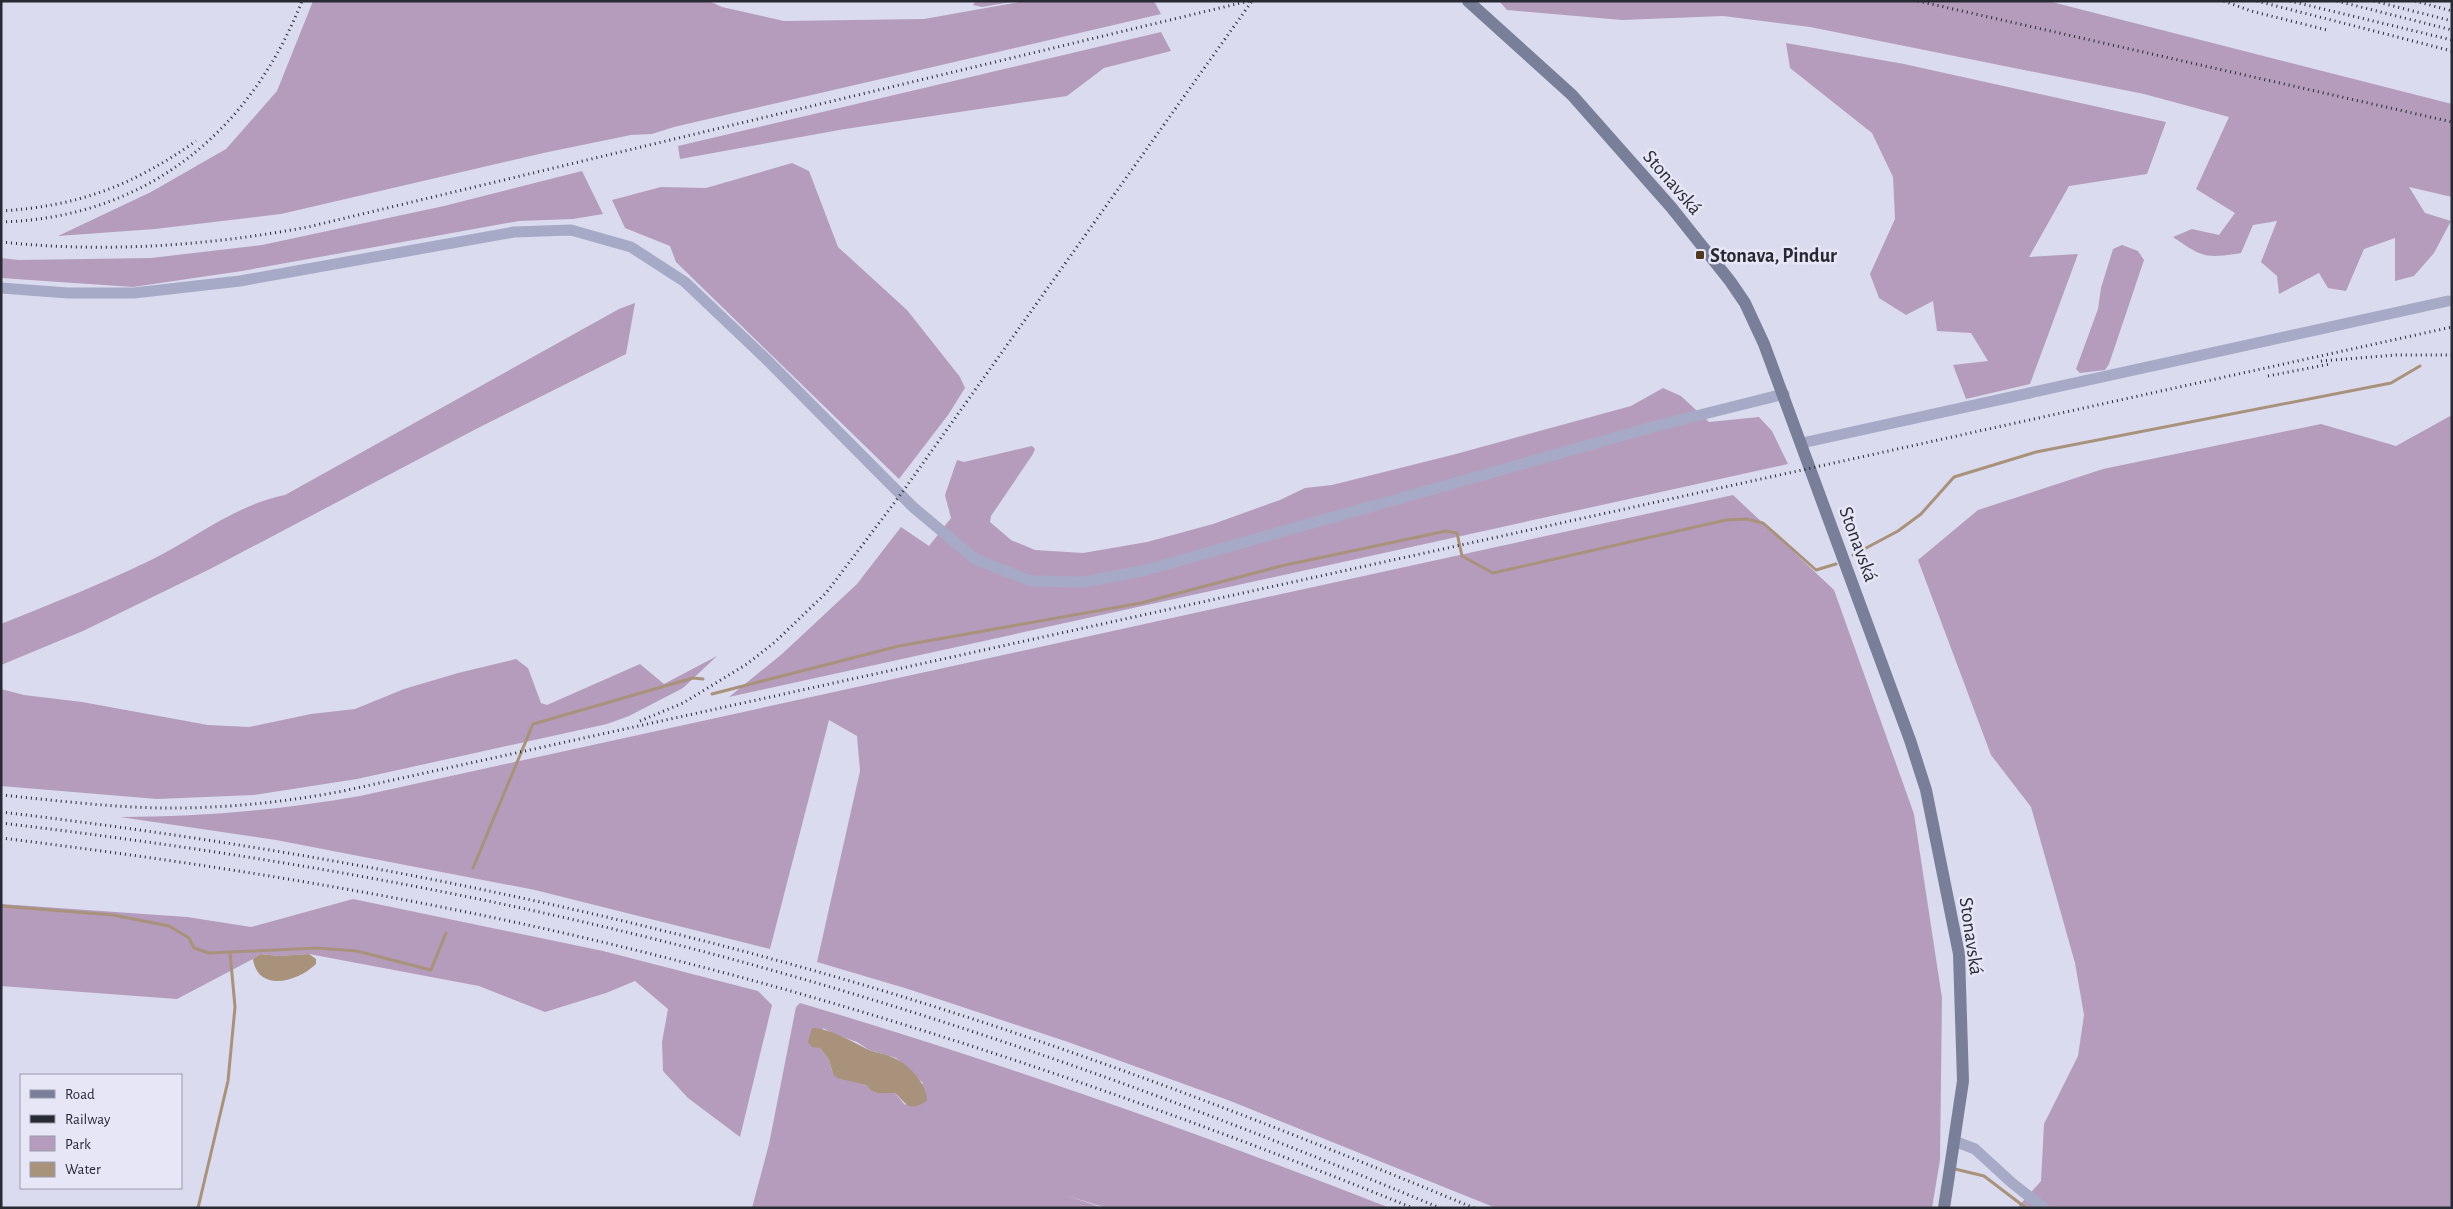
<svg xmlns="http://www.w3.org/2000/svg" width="2453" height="1209" viewBox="0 0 2453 1209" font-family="'Alegreya Sans',sans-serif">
<rect width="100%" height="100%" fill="#dadbef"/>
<path fill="#b59cbc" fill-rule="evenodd" d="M 313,1 L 709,1 L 722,7 L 784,21 L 924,19 L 1025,1 L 1154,1 L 1161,14 L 674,127 L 652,134 L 631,135 L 548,152 L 281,214 L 155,229 L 58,236 L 151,192 L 226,149 L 277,91 Z
M 976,1 L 1017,1 L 982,7 L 973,5 Z
M 1499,1 L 2048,1 L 2452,104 L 2452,197 L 2409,187 L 2425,213 L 2451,221 L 2434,253 L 2414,276 L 2395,281 L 2395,238 L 2364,249 L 2346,291 L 2328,288 L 2319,273 L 2279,294 L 2277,276 L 2261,262 L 2277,221 L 2253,225 L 2241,253 C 2205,259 2202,257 2173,237 L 2192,229 L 2219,235 L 2235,213 L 2196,189 L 2229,117 L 2144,94 L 1810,27 L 1723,16 L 1622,20 L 1507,10 Z
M 1161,32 L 1171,51 L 1104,68 L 1067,96 L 845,129 L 680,159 L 678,146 Z
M 1786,43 L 1904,64 L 2166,122 L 2147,174 L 2069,186 L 2029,257 L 2078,254 L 2030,384 L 1966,399 L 1953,365 L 1988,361 L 1971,333 L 1937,331 L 1933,301 L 1906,315 L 1879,298 L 1870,274 L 1895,219 L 1893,177 L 1872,133 L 1790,68 Z
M 792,163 L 809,171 L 838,247 L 907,310 L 960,377 L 965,388 L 948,415 L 899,479 L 676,262 L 670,246 L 625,228 L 612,200 L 661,187 L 706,188 Z
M 582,171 L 603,214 L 573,219 L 519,221 L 242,271 L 133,287 L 1,278 L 1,258 L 19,260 L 151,258 L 262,245 L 444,206 Z
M 2122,245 L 2138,251 L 2144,260 L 2109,364 L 2105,370 L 2080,373 L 2076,369 L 2098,309 L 2101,288 L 2113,249 Z
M 635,303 L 626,354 L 476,429 L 212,568 L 83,631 L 1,665 L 1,624 C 51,604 101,584 149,561 C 195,539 234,505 285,495 L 619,309 Z
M 1663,388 L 1681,396 L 1709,422 L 1759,417 L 1772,431 L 1788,464 L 729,697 L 782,654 L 857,584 L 901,527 L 929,546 L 951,518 L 945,495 L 957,460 L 964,462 L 1032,446 L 1035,449 L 1033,454 L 991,516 L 990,522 L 1011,540 L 1035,550 L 1083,553 L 1147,542 L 1213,524 L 1280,500 L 1305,488 L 1332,485 L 1456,454 L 1631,406 Z
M 2452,415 L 2452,1208 L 2017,1208 L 2041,1181 L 2044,1124 L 2078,1056 L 2084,1015 L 2075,963 L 2031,807 L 1991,755 L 1918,560 L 1978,510 L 2103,469 L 2321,424 L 2396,446 Z
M 1733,495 L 1834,590 L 1914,814 L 1942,998 L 1940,1160 L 1932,1208 L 1496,1208 L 1228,1100 L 1068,1042 L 908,989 L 817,962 L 860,771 L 857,736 L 829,720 L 770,949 L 535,890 L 276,840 L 120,817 C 202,817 279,810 360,796 Z
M 717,656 L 683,688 L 629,716 L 607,724 L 357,779 L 254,795 L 157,799 L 1,786 L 1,689 L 24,695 L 82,702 L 208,725 L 249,727 L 311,714 L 355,709 L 404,689 L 458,673 L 516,659 L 528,668 L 541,703 L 547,705 L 640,664 L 664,684 Z
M 353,899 L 603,951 L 758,991 L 772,1005 L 740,1137 L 688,1098 L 663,1071 L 662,1042 L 668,1009 L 635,981 L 606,993 L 545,1012 L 479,986 L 309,954 L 279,956 L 260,954 L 253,959 L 177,999 L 1,986 L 1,904 L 187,917 L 251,927 Z
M 800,1003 C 1000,1062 1196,1132 1390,1208 L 1106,1208 L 1065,1195 L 1103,1208 L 752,1208 L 769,1144 L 796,1007 ZM 823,1028 L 834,1034 L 857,1042 L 869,1050 L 896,1058 L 923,1083 L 905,1105 L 895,1093 L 877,1093 L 871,1091 L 866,1085 L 833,1074 L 829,1060 L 820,1048 Z"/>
<path fill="#a9927c" d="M 260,954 L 279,956 L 309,954 L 316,959 L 316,964 C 299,981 258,994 253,959 Z
M 812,1028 C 829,1028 853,1042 869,1050 C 877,1053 886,1054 894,1058 C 910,1065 927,1084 927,1101 C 908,1112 908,1105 895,1093 L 877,1093 L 871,1091 L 866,1085 L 837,1078 L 833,1074 L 829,1060 L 820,1048 L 812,1047 L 808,1042 Z"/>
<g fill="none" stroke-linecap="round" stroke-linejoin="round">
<path stroke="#a9927c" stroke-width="3" d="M 1853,555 L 1898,531 L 1921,514 L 1954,477 L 2036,452 L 2391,383 L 2420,366
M 712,694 L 899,646 L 1141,603 L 1281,566 L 1446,531 L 1457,533 L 1462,556 L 1493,573 L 1726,520 L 1746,519 L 1763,523 L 1816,570 L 1836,564
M 473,868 L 533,724 L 693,678 L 703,679
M 1,906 L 113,915 L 169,926 L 189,938 L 194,948 L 209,953 L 317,948 L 357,951 L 431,970 L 446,933
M 1955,1169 L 1984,1176 L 2026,1208
M 198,1208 L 228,1081 L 235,1007 L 230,952"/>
<path stroke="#a7aac6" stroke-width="11" d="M 1,288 L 68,293 L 134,293 L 240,281 L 514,232 L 571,230 L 631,247 L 685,282 L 765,358 L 913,507 L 975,559 L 1031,581 L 1084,582 L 1146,570 L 1664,424 L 1784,394
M 1802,443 L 2448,301
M 1954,1141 L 1975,1149 L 2012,1183 L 2044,1208"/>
<path stroke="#797f99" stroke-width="12" d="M 1468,1 L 1572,95 L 1671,207 L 1730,281 L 1745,303 L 1764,344 L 1910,740 L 1926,790 L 1959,954 L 1963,1081 L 1944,1208"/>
<path stroke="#272a33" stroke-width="3" stroke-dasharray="1 4" stroke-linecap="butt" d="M 1918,1 L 2452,122
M 2224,1 L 2251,11 L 2327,30
M 2257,1 L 2452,51
M 2290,1 L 2452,40
M 2337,1 L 2452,30
M 2374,1 L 2452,21
M 2415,1 L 2452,11
M 1,211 C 79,206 132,186 196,141
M 1,222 C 145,218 250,133 302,1
M 1,242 C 105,253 206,246 308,227 L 1249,1
M 2321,361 L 2396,355 L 2452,355
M 2268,376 L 2330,364
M 640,721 L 683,703 L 747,664 L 775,642 L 826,593 L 901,494 L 1252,1
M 1,795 C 62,801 123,809 184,808 C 238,807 291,801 343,791 L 2452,327
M 1,812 C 305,848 604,906 897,995 C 1093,1055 1284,1129 1474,1208
M 1,823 C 253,853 502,896 746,963 C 983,1028 1214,1113 1440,1208
M 1,838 C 213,864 424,898 631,949 C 898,1014 1159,1105 1413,1208"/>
</g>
<rect fill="#513920" stroke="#e6e6f7" stroke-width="2" x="1695" y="250" width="10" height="10" rx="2.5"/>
<g text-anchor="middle" stroke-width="5" stroke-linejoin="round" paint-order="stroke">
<g font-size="20" fill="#272a33" stroke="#e6e6f7">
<text transform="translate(1673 182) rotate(49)" y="7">Stonavská</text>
<text transform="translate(1859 544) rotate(70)" y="7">Stonavská</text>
<text transform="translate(1972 936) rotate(82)" y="7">Stonavská</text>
</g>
<g font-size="20" font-weight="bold" fill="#272a33" stroke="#e6e6f7" text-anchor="start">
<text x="1710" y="262">Stonava, Pindur</text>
</g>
</g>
<rect width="2453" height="1209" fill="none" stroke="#272a33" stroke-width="5"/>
<rect x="20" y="1074" width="162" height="115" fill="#e6e6f7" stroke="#9a9ba9"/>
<rect x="30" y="1090" width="25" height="8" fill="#797f99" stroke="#9a9ba9"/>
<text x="65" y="1099" font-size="15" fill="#272a33">Road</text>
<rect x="30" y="1115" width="25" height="8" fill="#272a33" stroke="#9a9ba9"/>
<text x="65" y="1124" font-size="15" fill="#272a33">Railway</text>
<rect x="30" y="1136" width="25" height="15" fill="#b59cbc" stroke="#9a9ba9"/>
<text x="65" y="1149" font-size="15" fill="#272a33">Park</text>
<rect x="30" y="1162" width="25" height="15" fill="#a9927c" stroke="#9a9ba9"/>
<text x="65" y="1174" font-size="15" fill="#272a33">Water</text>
</svg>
